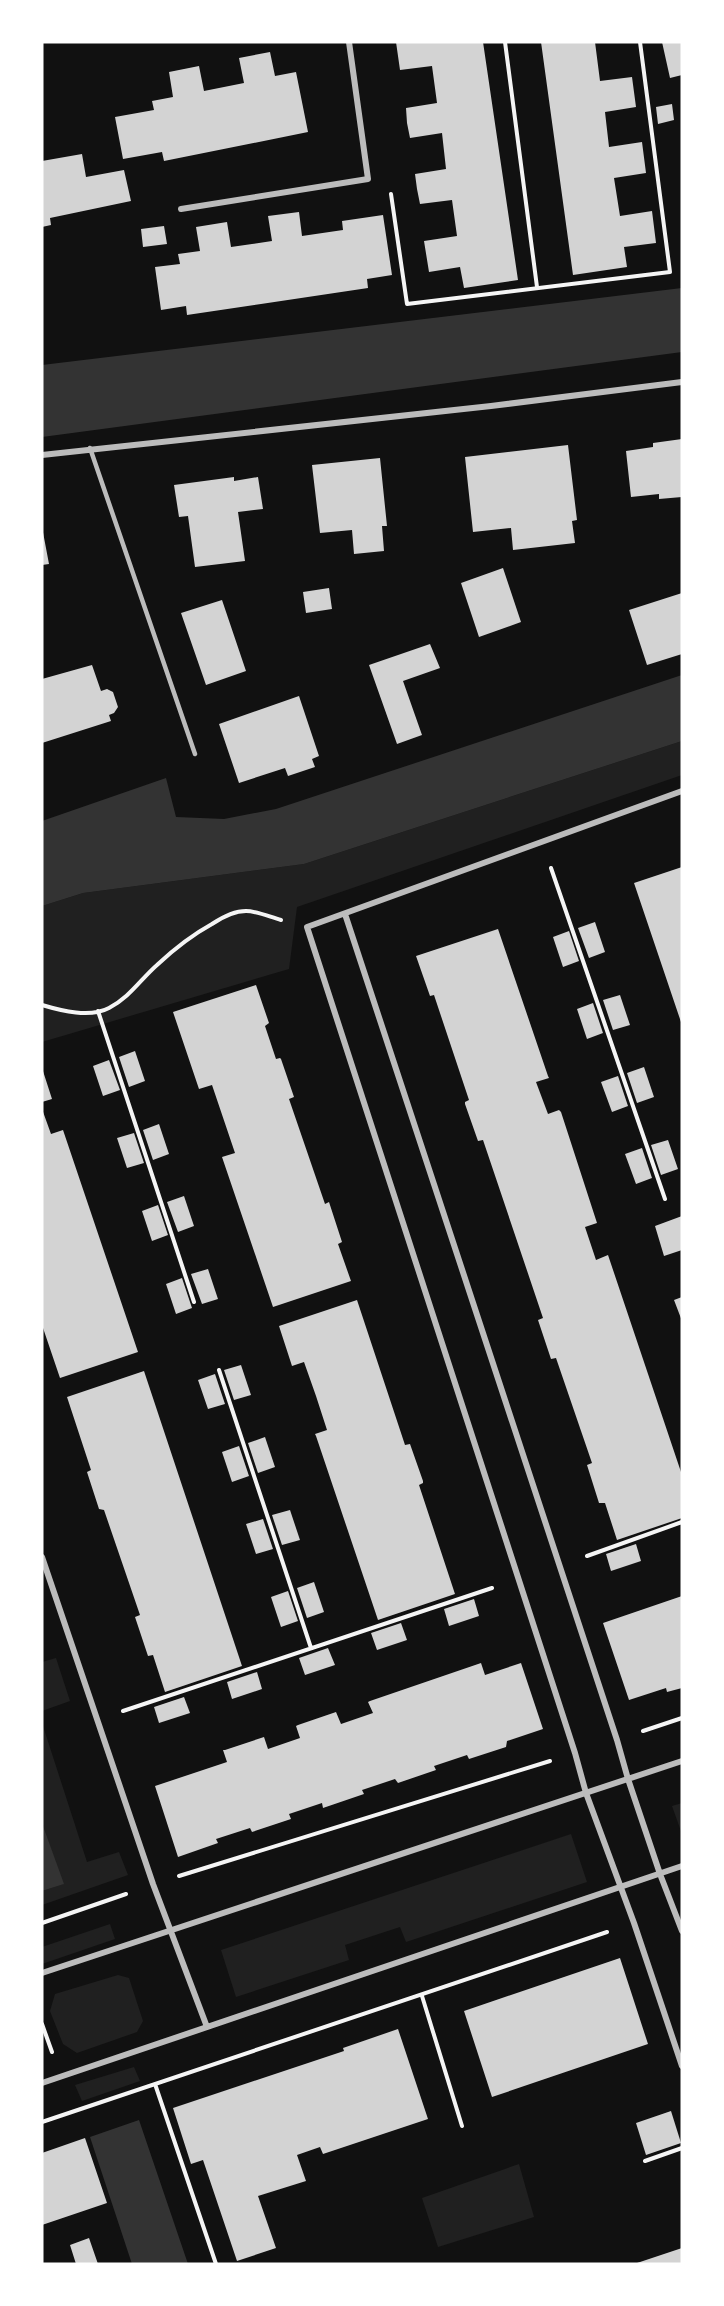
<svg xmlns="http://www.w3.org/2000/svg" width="724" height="2306" viewBox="0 0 724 2306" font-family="'Libre Baskerville',serif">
<rect width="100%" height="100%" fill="#111"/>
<path fill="#202020" d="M 682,741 L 682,775 L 297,907 L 289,969 L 42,1042 L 42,906 L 83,893 L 304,864 Z
M 56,1658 L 70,1701 L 42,1711 L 42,1662 Z
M 42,1723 L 87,1862 L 119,1852 L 128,1875 L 42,1905 L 42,1891 L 63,1884 L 42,1823 Z
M 682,1803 L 682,1834 L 672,1806 Z
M 571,1834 L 587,1882 L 406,1942 L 400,1927 L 345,1945 L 349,1960 L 236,1997 L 221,1950 Z
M 110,1924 L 115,1939 L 42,1964 L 42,1947 Z
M 118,1975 L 129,1978 L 143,2021 L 137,2032 L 77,2053 L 63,2044 L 50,2011 L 55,1994 Z
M 134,2067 L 140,2081 L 82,2101 L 75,2085 Z
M 519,2164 L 534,2217 L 438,2247 L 422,2198 Z"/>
<path fill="#333" d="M 682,288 L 682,352 L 42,437 L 42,365 Z
M 682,675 L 682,741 L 304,864 L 83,893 L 42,906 L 42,821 L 166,778 L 176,817 L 224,819 L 276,809 Z
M 42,1823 L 64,1884 L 42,1891 Z
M 139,2120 L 188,2264 L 132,2264 L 90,2137 Z"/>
<path fill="#d3d3d3" d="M 396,42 L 483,42 L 518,280 L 464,288 L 460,267 L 429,272 L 424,241 L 457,236 L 452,200 L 420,204 L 417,189 L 415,174 L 446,169 L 442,133 L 410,138 L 407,123 L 406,108 L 437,103 L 432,66 L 400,70 Z
M 541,42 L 595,42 L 600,81 L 632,77 L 636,107 L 605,112 L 609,147 L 642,142 L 646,173 L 614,178 L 620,216 L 652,211 L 656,243 L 624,247 L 627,267 L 573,275 Z
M 662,42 L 682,42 L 682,75 L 670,78 Z
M 270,52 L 275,76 L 296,72 L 308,132 L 164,161 L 162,152 L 123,159 L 115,117 L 154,110 L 152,101 L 173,97 L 169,72 L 199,66 L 204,91 L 244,83 L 239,58 Z
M 672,104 L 674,120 L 658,124 L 656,107 Z
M 82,154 L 86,177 L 124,170 L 131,201 L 50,218 L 51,225 L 42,227 L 42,161 Z
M 299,212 L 302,236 L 343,230 L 342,221 L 383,215 L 392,275 L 367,279 L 368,288 L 261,304 L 187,315 L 186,306 L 161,310 L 155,267 L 180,264 L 178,254 L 200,251 L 196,227 L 227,222 L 231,247 L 252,244 L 272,241 L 268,216 Z
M 164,226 L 167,244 L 143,247 L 141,229 Z
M 682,439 L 682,497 L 659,499 L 659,494 L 631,497 L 626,451 L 653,447 L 653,443 Z
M 568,445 L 577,520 L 572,521 L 575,543 L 513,550 L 511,528 L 473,532 L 465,457 Z
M 380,458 L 387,526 L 382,526 L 384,551 L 354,554 L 352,530 L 320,533 L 312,465 Z
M 234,477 L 234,481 L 258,477 L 263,509 L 238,512 L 245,561 L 195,567 L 188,516 L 179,517 L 174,485 Z
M 42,527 L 49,564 L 42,565 Z
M 503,568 L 521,622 L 479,637 L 461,583 Z
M 329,588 L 332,609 L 306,613 L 303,592 Z
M 682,593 L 682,654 L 647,665 L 629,610 Z
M 222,600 L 246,671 L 206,685 L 181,613 Z
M 430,644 L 440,668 L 403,681 L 422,735 L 397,744 L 369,665 Z
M 92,665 L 101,691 L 107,689 L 113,692 L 118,707 L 114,713 L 109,715 L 111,721 L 42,743 L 42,679 Z
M 299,696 L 319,756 L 312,759 L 315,767 L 288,776 L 285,768 L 239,783 L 219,724 Z
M 682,867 L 682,1025 L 634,883 Z
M 595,922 L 605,952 L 589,958 L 578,928 Z
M 498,929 L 548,1076 L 549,1078 L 536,1082 L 548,1114 L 559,1110 L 561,1112 L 597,1223 L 585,1227 L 596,1260 L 608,1255 L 682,1475 L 682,1518 L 617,1540 L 605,1503 L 599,1503 L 587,1465 L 592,1463 L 556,1358 L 551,1359 L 538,1320 L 543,1318 L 483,1140 L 478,1141 L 465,1104 L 465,1102 L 469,1100 L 434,995 L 430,996 L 416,956 Z
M 569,931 L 579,961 L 563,967 L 553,937 Z
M 256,985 L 269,1023 L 265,1026 L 276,1059 L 280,1058 L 281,1059 L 294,1097 L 289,1099 L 325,1204 L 329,1202 L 342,1242 L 338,1244 L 351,1281 L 273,1307 L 222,1157 L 235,1153 L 212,1085 L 199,1089 L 173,1012 Z
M 620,995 L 630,1025 L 613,1030 L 603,1000 Z
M 593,1003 L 603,1033 L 587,1039 L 577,1009 Z
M 135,1051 L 145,1081 L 129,1087 L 119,1057 Z
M 109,1060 L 120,1090 L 103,1096 L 93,1066 Z
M 644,1067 L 654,1097 L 637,1103 L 627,1073 Z
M 42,1068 L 52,1099 L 42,1102 Z
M 618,1076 L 628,1106 L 612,1112 L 601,1082 Z
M 42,1109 L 51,1134 L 63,1130 L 138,1352 L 60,1378 L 42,1325 Z
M 159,1124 L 169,1154 L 153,1160 L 143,1130 Z
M 134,1133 L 144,1163 L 127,1168 L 117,1138 Z
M 668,1140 L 678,1169 L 661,1175 L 651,1145 Z
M 642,1148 L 652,1178 L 636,1184 L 625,1154 Z
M 184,1196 L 194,1226 L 178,1232 L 167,1202 Z
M 158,1205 L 168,1235 L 152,1241 L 142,1211 Z
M 682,1216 L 682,1250 L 664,1256 L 655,1226 Z
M 208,1269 L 218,1299 L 202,1304 L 191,1274 Z
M 182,1278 L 192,1308 L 176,1314 L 166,1284 Z
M 682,1297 L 682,1321 L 674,1300 Z
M 357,1300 L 405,1445 L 410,1444 L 423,1481 L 423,1483 L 419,1485 L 455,1594 L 378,1620 L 316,1436 L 315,1434 L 327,1430 L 316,1396 L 304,1362 L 292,1366 L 279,1326 Z
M 241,1365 L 251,1395 L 234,1400 L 224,1370 Z
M 144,1371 L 242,1666 L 165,1692 L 153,1655 L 148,1656 L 135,1617 L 140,1615 L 104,1510 L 99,1509 L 87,1472 L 91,1470 L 67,1397 Z
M 215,1374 L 225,1404 L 208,1409 L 198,1380 Z
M 265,1437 L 275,1467 L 258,1473 L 248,1443 Z
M 239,1446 L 249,1476 L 232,1482 L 222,1452 Z
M 290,1510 L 300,1540 L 282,1545 L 272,1515 Z
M 263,1519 L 273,1549 L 256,1554 L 246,1524 Z
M 636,1544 L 641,1561 L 611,1571 L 606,1554 Z
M 314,1582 L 324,1612 L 307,1618 L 297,1588 Z
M 288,1591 L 298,1621 L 281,1627 L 271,1597 Z
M 682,1596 L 682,1688 L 667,1692 L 666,1688 L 629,1700 L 603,1623 Z
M 474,1599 L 479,1616 L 449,1626 L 444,1609 Z
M 401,1623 L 407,1640 L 377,1650 L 371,1633 Z
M 328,1648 L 335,1665 L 305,1675 L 299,1658 Z
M 481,1663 L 485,1675 L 521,1663 L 543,1729 L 507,1741 L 506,1747 L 469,1759 L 467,1755 L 434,1766 L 436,1770 L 398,1783 L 395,1779 L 362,1790 L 364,1794 L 323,1808 L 322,1803 L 289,1814 L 291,1819 L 252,1832 L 250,1828 L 216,1839 L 218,1843 L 178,1857 L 155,1786 L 227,1762 L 223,1750 L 225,1750 L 264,1737 L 268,1749 L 300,1738 L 296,1726 L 298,1725 L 336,1712 L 341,1724 L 373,1713 L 368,1702 L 370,1701 Z
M 257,1672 L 262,1689 L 232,1699 L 227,1682 Z
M 184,1697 L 190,1713 L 159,1723 L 154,1707 Z
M 620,1958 L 648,2044 L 492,2097 L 464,2011 Z
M 398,2029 L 428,2119 L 323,2154 L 320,2147 L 297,2155 L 306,2181 L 258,2196 L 276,2248 L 237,2261 L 203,2160 L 191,2164 L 173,2108 L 344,2051 L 343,2048 Z
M 671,2111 L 681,2143 L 646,2155 L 636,2123 Z
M 85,2138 L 107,2203 L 42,2225 L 42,2153 Z
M 89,2238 L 98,2264 L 76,2264 L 70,2245 Z
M 682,2248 L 682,2264 L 634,2264 Z"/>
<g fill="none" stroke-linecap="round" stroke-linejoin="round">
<path stroke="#f5f5f5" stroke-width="4" d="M 505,42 L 537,287
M 391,194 L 407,304 L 670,272 L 640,42
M 551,868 L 665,1199
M 42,1005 C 62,1011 90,1018 109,1008 C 129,998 141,979 157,965 C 173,950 192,935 212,924 C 221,918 234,911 246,911 C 257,911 270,917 281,920
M 98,1011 L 194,1302
M 219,1370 L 311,1648
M 587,1556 L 682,1522
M 123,1711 L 492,1588
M 643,1731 L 682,1718
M 179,1876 L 550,1761
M 42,1923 L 126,1894
M 422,1996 L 462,2126
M 42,2024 L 52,2052
M 155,2084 L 216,2264
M 42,2122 L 607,1932
M 645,2161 L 682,2148"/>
<path stroke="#bcbcbc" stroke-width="4.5" d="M 90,448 L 195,754"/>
<path stroke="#bcbcbc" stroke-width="6" d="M 181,209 L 368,179 L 349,42
M 42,455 L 491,406 L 682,382
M 682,791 L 307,927 L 575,1753 L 586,1793 L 634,1923 L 682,2066
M 345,914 L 617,1740 L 628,1779 L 660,1874 L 682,1931
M 42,1557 L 153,1884 L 207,2027
M 42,1973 L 682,1761
M 42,2083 L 682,1866"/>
</g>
<rect width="724" height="2306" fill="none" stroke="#ffffff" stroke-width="87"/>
</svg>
